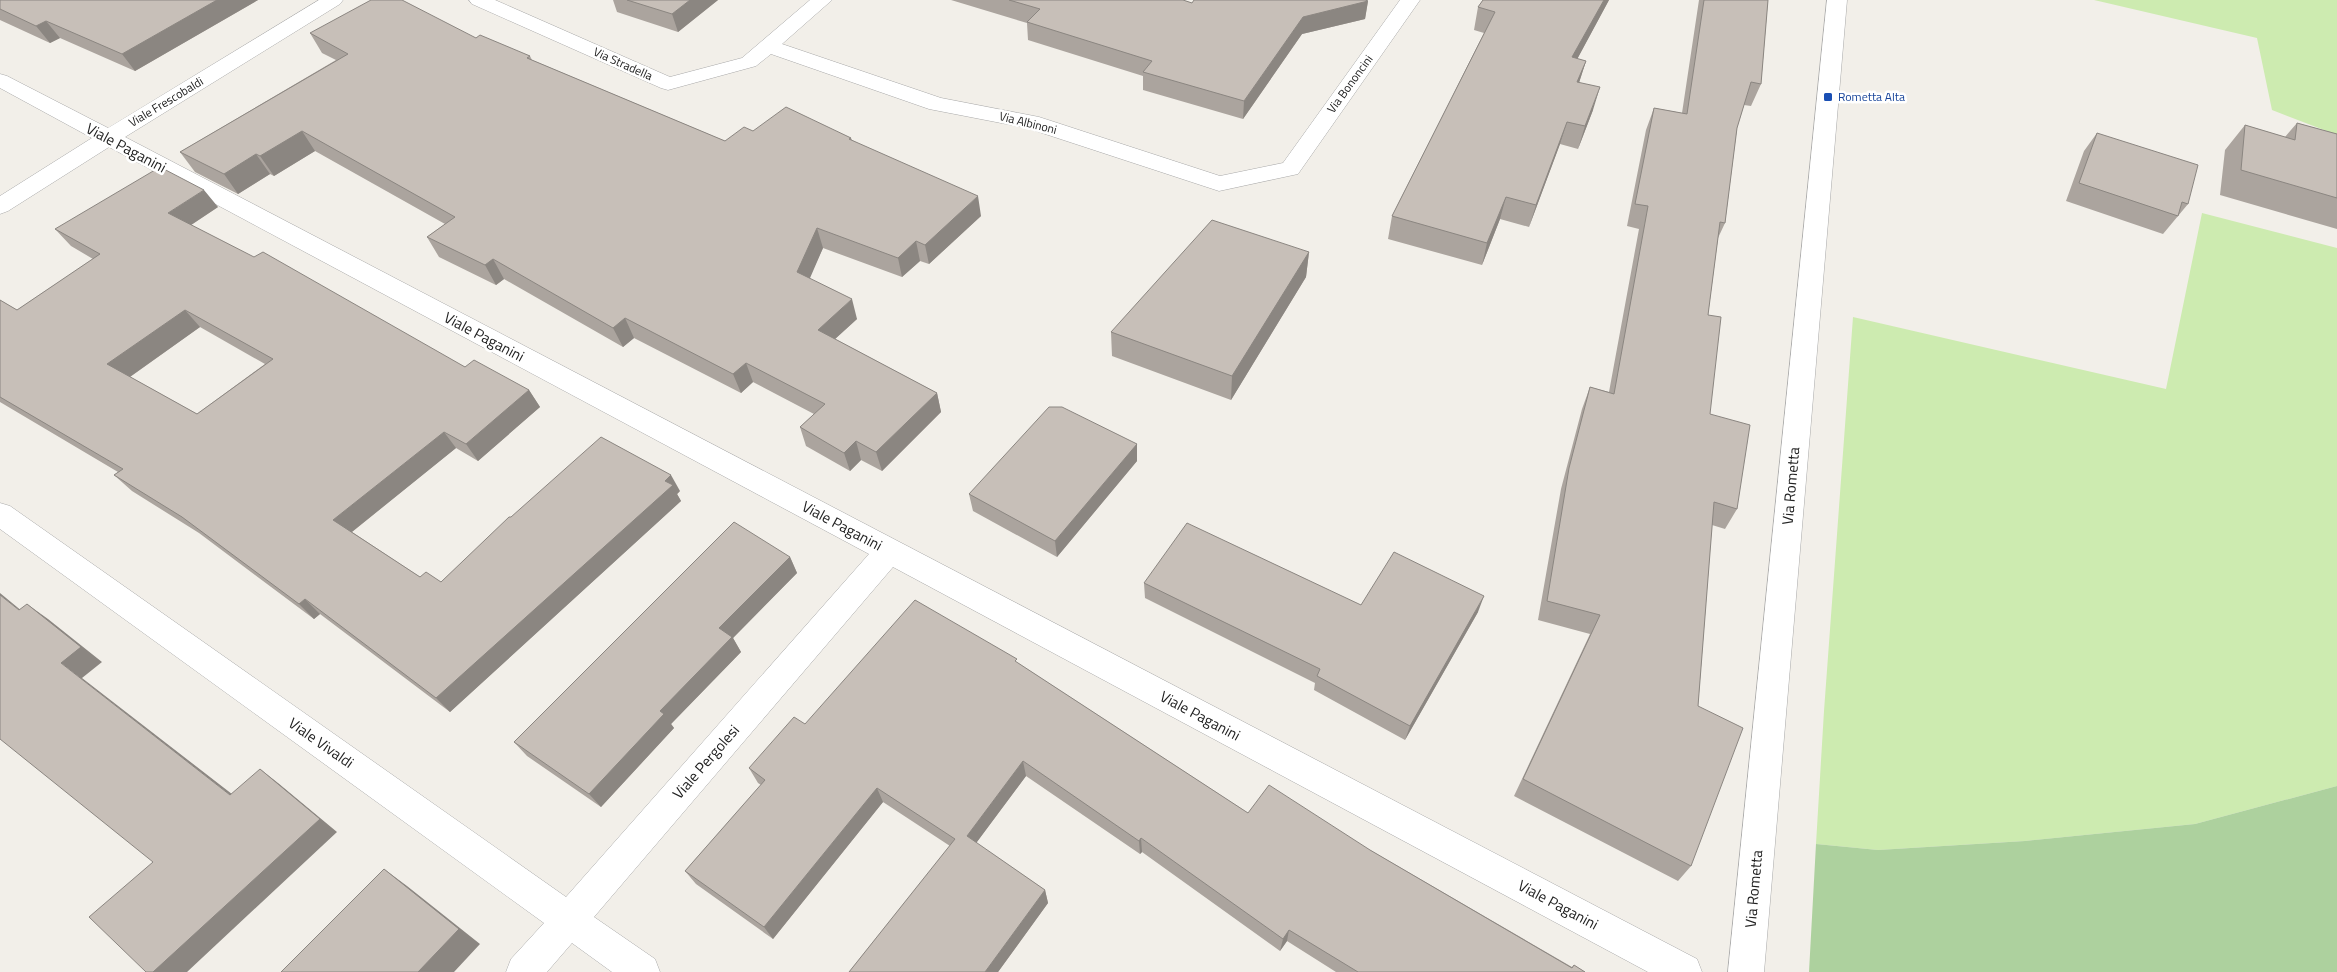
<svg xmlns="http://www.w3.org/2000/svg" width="2337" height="972" viewBox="0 0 2337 972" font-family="'Titillium Web',sans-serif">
<rect width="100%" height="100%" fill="#f2efe9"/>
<path fill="#cdebb0" d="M 2094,0 L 2337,0 L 2337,135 L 2272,110 L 2257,38 Z
M 2202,213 L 2337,248 L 2337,786 L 2195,824 L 2025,841 L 1878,850 L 1816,844 L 1824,711 L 1853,317 L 2166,389 Z"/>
<path fill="#add19e" d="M 2337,786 L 2337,972 L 1809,972 L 1816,844 L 1878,850 L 2025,841 L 2195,824 Z"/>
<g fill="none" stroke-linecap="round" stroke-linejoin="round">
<g stroke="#a9a9a9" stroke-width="1">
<path id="minor" d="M 319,0 L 343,0 L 340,4 L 125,137 L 1697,959 L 1702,972 L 1648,972 L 893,567 L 594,917 L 655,959 L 660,972 L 612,972 L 572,943 L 547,972 L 506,972 L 511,959 L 544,923 L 0,529 L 0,503 L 10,506 L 566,897 L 869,554 L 109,147 L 8,211 L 0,214 L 0,196 L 92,138 L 0,88 L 0,74 L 7,76 L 108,128 Z
M 469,0 L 495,0 L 670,77 L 742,58 L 810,0 L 832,0 L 782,44 L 941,98 L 1039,117 L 1220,176 L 1283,163 L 1400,0 L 1420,0 L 1298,174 L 1219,191 L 1027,128 L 929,109 L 771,54 L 756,66 L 668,90 L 661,88 L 472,4 Z
M 1827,0 L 1847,0 L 1764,972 L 1728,972 Z"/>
</g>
<use href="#minor" fill="#fff" fill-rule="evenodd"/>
</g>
<path fill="#aba49e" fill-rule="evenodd" d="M 0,0 L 258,0 L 135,71 L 60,38 L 50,43 L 0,20 Z
M 613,0 L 718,0 L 678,32 L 617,12 Z
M 951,0 L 1183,0 L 1192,3 L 1368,1 L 1365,19 L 1302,34 L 1243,119 L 1143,90 L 1143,76 L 1028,40 L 1027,23 Z
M 1483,0 L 1609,0 L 1577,59 L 1586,61 L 1579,82 L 1593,110 L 1578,149 L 1560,144 L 1529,227 L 1500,219 L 1482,265 L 1388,239 L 1392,216 L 1484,33 L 1474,30 L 1478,7 Z
M 1699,0 L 1768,0 L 1761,84 L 1751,106 L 1744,105 L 1737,128 L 1725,223 L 1718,238 L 1708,315 L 1710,414 L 1737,509 L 1725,529 L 1712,525 L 1698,706 L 1691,866 L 1678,881 L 1514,796 L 1590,634 L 1538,620 L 1561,489 L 1582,409 L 1590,387 L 1609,392 L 1639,229 L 1627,226 L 1646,130 L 1654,108 L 1682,113 Z
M 310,33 L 476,38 L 530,56 L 532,60 L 725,141 L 753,131 L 851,138 L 852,140 L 981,216 L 929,264 L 920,261 L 902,277 L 823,248 L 809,278 L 857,319 L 835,339 L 937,393 L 941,412 L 882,471 L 861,460 L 850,471 L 806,446 L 800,427 L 814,414 L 753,382 L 741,393 L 634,338 L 623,347 L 504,279 L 496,285 L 439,257 L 427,237 L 445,224 L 315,151 L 274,176 L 270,174 L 238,194 L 195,172 L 180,152 L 336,60 L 322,53 Z
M 2297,123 L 2337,134 L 2337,229 L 2220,195 L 2225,150 L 2245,125 L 2285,137 Z
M 2097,133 L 2188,204 L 2163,234 L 2066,201 L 2084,151 Z
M 218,207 L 191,225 L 465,367 L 529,390 L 540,407 L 478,461 L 456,448 L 352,532 L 420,577 L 441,582 L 511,517 L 680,491 L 677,494 L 681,501 L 450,712 L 320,614 L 314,619 L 199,533 L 132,491 L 114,475 L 118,472 L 0,402 L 0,300 L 17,310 L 93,259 L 71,246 L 55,229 ZM 200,327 L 265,364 L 197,414 L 130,377 Z
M 1309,252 L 1306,277 L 1231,400 L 1112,356 L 1111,332 Z
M 1137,444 L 1137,461 L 1057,557 L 973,511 L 969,494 Z
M 790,557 L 797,573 L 733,638 L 741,652 L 671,724 L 674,728 L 601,807 L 527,756 L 514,742 Z
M 1144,583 L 1361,605 L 1478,612 L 1405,740 L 1314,690 L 1315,683 L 1145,598 Z
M 1018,663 L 1248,813 L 1370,850 L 1572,967 L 1574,965 L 1585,972 L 1336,972 L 1287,941 L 1280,951 L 1142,852 L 1140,854 L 1026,776 L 976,843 L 1045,890 L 1048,903 L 998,972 L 849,972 L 950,846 L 883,802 L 773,939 L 696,884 L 685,871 L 761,785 L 758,783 L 749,768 L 805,724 Z"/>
<path fill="#8b8681" d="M 217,0 L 258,0 L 135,71 L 122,54 Z
M 690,0 L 718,0 L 678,32 L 672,14 Z
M 1604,0 L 1609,0 L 1566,80 L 1572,57 Z
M 1368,1 L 1365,19 L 1302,34 L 1243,119 L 1244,101 L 1303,17 Z
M 46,21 L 60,38 L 50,43 L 36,26 Z
M 1586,61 L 1579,83 L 1577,82 Z
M 1600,87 L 1593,110 L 1578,149 L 1585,126 Z
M 1567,122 L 1560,144 L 1529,227 L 1536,205 Z
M 302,131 L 315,151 L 274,176 L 260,156 Z
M 256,154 L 270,174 L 238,194 L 224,174 Z
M 204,190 L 218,207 L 182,231 L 168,213 Z
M 978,196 L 981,216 L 929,264 L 925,245 Z
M 1506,197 L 1500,219 L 1482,265 L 1487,243 Z
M 817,228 L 823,248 L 804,292 L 797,272 Z
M 916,241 L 920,261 L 902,277 L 898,258 Z
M 1309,252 L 1306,277 L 1231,400 L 1232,376 Z
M 493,259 L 504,279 L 496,285 L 485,265 Z
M 852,299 L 857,319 L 824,349 L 818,330 Z
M 185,310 L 200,327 L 124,381 L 107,364 Z
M 625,318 L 634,338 L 623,347 L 613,328 Z
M 746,363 L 753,382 L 741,393 L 733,374 Z
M 529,390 L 540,407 L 478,461 L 466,444 Z
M 937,393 L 941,412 L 882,471 L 876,452 Z
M 444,432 L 456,448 L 348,535 L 333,520 Z
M 856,441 L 861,460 L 850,471 L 844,453 Z
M 1137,444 L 1137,461 L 1057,557 L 1055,541 Z
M 671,475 L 680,491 L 677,494 L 681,501 L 450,712 L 436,698 Z
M 790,557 L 797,573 L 733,638 L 741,652 L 671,724 L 674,728 L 601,807 L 589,794 L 660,711 L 719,628 Z
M 0,593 L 40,626 L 19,610 L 0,595 Z
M 1484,596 L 1478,612 L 1405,740 L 1410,726 Z
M 305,599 L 320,614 L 314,619 L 299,604 Z
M 27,604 L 48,619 L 102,662 L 82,678 L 250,808 L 230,795 L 61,663 Z
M 1023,761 L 1026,776 L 971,850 L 967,836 Z
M 260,769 L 278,783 L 337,832 L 187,972 L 153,972 Z
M 877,788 L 883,802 L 773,939 L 764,927 Z
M 1141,838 L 1142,852 L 1140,854 L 1139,841 Z
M 384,869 L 407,886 L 480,944 L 454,972 L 418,972 Z
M 1045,890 L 1048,903 L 998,972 L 985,972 Z
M 1289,930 L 1287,941 L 1280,951 L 1283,939 Z"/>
<path fill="#c7bfb8" stroke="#8b8681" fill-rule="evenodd" d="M 0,0 L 217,0 L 122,54 L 46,21 L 36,26 L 0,9 Z
M 371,0 L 402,0 L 476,38 L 480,35 L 530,56 L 527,58 L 725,141 L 744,127 L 753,131 L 786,107 L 851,138 L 849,139 L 978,196 L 925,245 L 916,241 L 898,258 L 817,228 L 797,272 L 852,299 L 818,330 L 937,393 L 876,452 L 856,441 L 844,453 L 800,427 L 825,404 L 746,363 L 733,374 L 625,318 L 613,328 L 493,259 L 485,265 L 427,237 L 455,217 L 302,131 L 260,156 L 256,154 L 224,174 L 180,152 L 348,54 L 310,33 Z
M 627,0 L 690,0 L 672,14 Z
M 1009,0 L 1183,0 L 1192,3 L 1194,0 L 1365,0 L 1368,1 L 1303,17 L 1244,101 L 1143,72 L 1152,61 L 1027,22 L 1040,9 Z
M 1483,0 L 1604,0 L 1572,57 L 1586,61 L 1577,82 L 1600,87 L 1585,126 L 1567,122 L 1536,205 L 1506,197 L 1487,243 L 1392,216 L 1495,12 L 1478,7 Z
M 1704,0 L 1768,0 L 1761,84 L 1751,82 L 1737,128 L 1725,223 L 1720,222 L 1708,315 L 1721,317 L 1710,414 L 1750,425 L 1737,509 L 1714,502 L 1698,706 L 1743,728 L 1691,866 L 1523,779 L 1600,615 L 1547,601 L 1569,468 L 1590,387 L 1614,394 L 1648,206 L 1635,204 L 1654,108 L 1687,114 Z
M 2297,123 L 2337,134 L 2337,198 L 2241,170 L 2245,125 L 2295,140 Z
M 2097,133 L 2198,165 L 2188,204 L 2182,202 L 2178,216 L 2079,183 Z
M 160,167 L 204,190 L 168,213 L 254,257 L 263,252 L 465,367 L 474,360 L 529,390 L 466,444 L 444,432 L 333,520 L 420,577 L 426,572 L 441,582 L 509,517 L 511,517 L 601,437 L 671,475 L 665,481 L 673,485 L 436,698 L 305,599 L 299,604 L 182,517 L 114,475 L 123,469 L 0,397 L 0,300 L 17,310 L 100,254 L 55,229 ZM 185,310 L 273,359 L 197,414 L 107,364 Z
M 1212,220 L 1309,252 L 1232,376 L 1111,332 Z
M 1049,407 L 1062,407 L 1137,444 L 1055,541 L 969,494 Z
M 734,522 L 790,557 L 719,628 L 732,637 L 660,711 L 664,714 L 589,794 L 514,742 Z
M 1187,523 L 1361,605 L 1394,552 L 1484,596 L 1410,726 L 1317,676 L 1320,669 L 1144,583 Z
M 0,595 L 19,610 L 27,604 L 81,647 L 61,663 L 230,795 L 260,769 L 320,819 L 153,972 L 146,972 L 89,917 L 153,862 L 0,739 Z
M 915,600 L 1017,659 L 1015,661 L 1248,813 L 1269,785 L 1370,850 L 1572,968 L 1574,965 L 1585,972 L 1358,972 L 1289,930 L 1283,939 L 1141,838 L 1139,841 L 1023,761 L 967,836 L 1045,890 L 985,972 L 849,972 L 955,839 L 877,788 L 764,927 L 685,871 L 765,780 L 749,768 L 794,717 L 805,724 Z
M 384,869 L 459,929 L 418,972 L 281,972 Z"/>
<rect fill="#1a4fb4" stroke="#fff" stroke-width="2" x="1823" y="92" width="10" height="10" rx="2.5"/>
<g text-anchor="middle" stroke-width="5" stroke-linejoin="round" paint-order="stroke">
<g font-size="12" fill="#222" stroke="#fff">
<text transform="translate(623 64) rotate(24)" y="4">Via Stradella</text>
<text transform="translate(1350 84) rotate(-54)" y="4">Via Bononcini</text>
<text transform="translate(166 102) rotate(-31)" y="4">Viale Frescobaldi</text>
<text transform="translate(1028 123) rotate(14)" y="4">Via Albinoni</text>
</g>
<g font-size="12" fill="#164399" stroke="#fff" text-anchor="start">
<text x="1838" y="101">Rometta Alta</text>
</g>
<g font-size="15" fill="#222" stroke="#fff">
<text transform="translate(126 148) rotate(28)" y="5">Viale Paganini</text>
<text transform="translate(484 337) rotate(28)" y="5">Viale Paganini</text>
<text transform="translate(1791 486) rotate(-85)" y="5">Via Rometta</text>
<text transform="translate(842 526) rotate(28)" y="5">Viale Paganini</text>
<text transform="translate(1200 716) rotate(28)" y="5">Viale Paganini</text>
<text transform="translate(321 743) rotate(35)" y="5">Viale Vivaldi</text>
<text transform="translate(706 762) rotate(-49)" y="5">Viale Pergolesi</text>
<text transform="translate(1754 889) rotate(-85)" y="5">Via Rometta</text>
<text transform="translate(1558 905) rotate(28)" y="5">Viale Paganini</text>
</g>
</g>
</svg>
